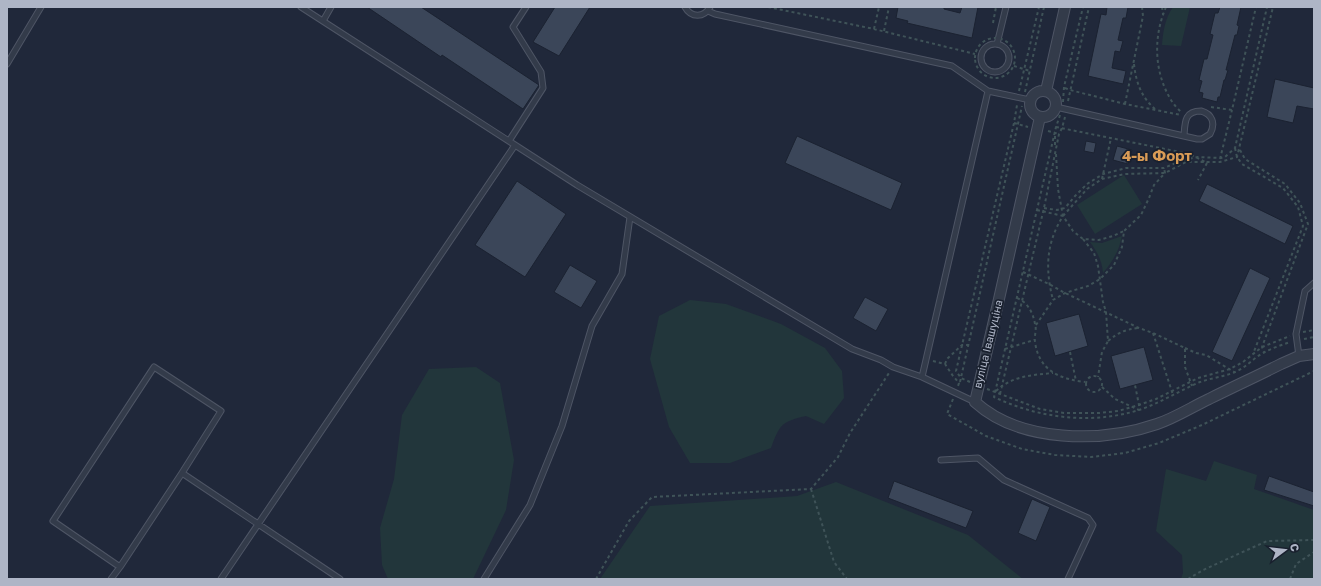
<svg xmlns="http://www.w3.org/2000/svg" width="1321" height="586" viewBox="0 0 1321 586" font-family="'Golos Text',sans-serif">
<rect width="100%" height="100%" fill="#20283a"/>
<path fill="#22363b" d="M 1173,7 L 1190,7 L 1181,46 L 1162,45 C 1163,32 1165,18 1173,7 Z
M 1124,175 L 1142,204 L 1095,234 L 1077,205 Z
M 1122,236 C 1119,251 1113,261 1103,273 C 1102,260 1097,252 1090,242 L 1102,243 Z
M 690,300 L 726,304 L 781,324 L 825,348 L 842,371 L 844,398 L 824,424 L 806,416 C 781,422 780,424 771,448 L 730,463 L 690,463 L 669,427 L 650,359 L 659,316 Z
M 476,367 L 500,383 L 514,460 L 506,510 L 473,579 L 388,579 L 382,565 L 380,528 L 394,479 L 402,415 L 429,369 Z
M 1214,461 L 1257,475 L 1254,489 L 1314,510 L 1314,579 L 1181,579 L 1183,573 L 1182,555 L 1156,531 L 1166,469 L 1206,481 Z
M 836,482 L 968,535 L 1023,579 L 600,579 L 650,506 L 797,496 Z"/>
<path fill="#3b4659" stroke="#1b2231" d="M 367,7 L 421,7 L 539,85 L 523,109 L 442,55 L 441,57 Z
M 555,7 L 590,7 L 559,56 L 533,42 Z
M 898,7 L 944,7 L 944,9 L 960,13 L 962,7 L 978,7 L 972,38 L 907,23 L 908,21 L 896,18 Z
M 1107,7 L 1128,7 L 1126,18 L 1123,18 L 1118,40 L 1123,41 L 1120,52 L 1115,51 L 1112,68 L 1126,71 L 1123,84 L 1088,76 L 1101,14 L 1106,15 Z
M 1220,7 L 1241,7 L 1237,25 L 1239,26 L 1237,35 L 1235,35 L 1226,70 L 1228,70 L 1225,80 L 1224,80 L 1220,97 L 1218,97 L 1217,102 L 1202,98 L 1203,93 L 1199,92 L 1202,81 L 1199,80 L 1204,59 L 1207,59 L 1213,35 L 1210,34 L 1215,13 L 1218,13 Z
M 1275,79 L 1314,88 L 1314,109 L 1297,106 L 1293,123 L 1267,117 Z
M 797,136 L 902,183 L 891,210 L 785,163 Z
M 1086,141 L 1096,143 L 1094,153 L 1084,151 Z
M 1117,146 L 1132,150 L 1128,164 L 1113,160 Z
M 517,181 L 566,214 L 525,277 L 475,245 Z
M 1207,184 L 1293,226 L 1285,244 L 1199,201 Z
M 570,265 L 597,281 L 581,308 L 554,292 Z
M 1250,268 L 1270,278 L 1232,361 L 1212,352 Z
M 865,297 L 888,309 L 876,331 L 853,318 Z
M 1079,314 L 1088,346 L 1055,356 L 1046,323 Z
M 1144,347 L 1153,380 L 1120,389 L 1111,356 Z
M 1269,476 L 1314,492 L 1314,506 L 1264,490 Z
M 894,481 L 973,511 L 966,528 L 888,498 Z
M 1032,499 L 1050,507 L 1036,541 L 1018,533 Z"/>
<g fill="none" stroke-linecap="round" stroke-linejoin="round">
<g stroke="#4e5565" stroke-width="7">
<path id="lane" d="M 301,7 L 577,185 L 852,349 L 881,360 L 893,367 L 922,377 L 975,402
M 685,7 C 691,18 704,18 710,7
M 708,11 L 715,14 L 952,66 L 988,91 L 1030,100
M 323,21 L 331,7
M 997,44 L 1006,7
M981 58a14 14 0 1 1 28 0a14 14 0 1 1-28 0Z
M 7,64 L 41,7
M 1056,107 L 1197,139 L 1202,139 L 1210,134 C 1216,123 1212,114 1201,111 C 1184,111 1185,123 1184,136
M 509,141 L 543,88 L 541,72 L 513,27 L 526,7
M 1299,356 L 1296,334 L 1305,291 L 1314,283
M 922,377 L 988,91
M 941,460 L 978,458 L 1004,480 L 1088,518 L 1093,525 L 1068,579
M 182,473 L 340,579
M 111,579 L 120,567 L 182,473 L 221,411 L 154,367 L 53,521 L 120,567
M 221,579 L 515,145
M 484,579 L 530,505 L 562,426 L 592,326 L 622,274 L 630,217"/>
</g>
<g stroke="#4e5565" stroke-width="12">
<path id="street" d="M1030 104a13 13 0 1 1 26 0a13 13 0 1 1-26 0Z
M 1046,91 L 1065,7
M 1040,117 L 999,299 L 975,402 C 1020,443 1102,443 1157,424 C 1175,418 1192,407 1209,399 C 1233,387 1257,376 1281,364 L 1299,356 L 1314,354"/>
</g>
<path stroke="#3f5358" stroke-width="2" stroke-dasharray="3 3" stroke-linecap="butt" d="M 768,7 L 874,29 L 975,54
M 1162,7 L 1163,14
M 1166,7 C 1153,37 1154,72 1171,100 C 1174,105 1178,109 1181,112
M 993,23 L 996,7
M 874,29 L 879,7
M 884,31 L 889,7
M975 58a20 20 0 1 1 40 0a20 20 0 1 1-40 0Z
M 1134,64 C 1136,82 1141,97 1155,109
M 1014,66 L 1030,71
M 1065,88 L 1070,90 L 1125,104 L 1181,115
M 1019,91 L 1039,7
M 1025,92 L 1044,7
M 1068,101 L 1089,7
M 1063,102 L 1064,87 L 1083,7
M 1125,104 L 1143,16 L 1142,7
M 1211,107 L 1232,110 L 1256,7
M 1060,115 L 1056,127 L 994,397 C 1038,418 1091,425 1139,410 C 1160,403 1179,391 1200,382 C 1211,378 1223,377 1235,372 C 1246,368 1254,357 1265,352 C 1272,348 1282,345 1290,342
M 1014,123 L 1028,127
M 1056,127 L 1190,154 L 1207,163 L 1198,180
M 1048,131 L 1059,134
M 1055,136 L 1055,148
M 1235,148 L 1237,157 L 1242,164 L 1283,188 L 1298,207 L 1303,226 L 1253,354
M 1240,150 L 1245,159 L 1285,184 L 1300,203 L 1308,224 L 1262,347 L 1264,352
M 1056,154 L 1058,189 L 1063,216 L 1073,231 L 1083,239 L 1099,240 L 1113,236 L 1124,231
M 1220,159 L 1232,110
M 1102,179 L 1111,138
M 1044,208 L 1057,210 L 1065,208 L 1075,196 L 1087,184 L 1103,174 L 1126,168 L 1164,168 L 1183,160 L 1198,157 L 1221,158 L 1225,157 L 1235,148 L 1267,7
M 1037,210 L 1063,216 C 1046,243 1045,269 1053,300
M 1063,216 L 1087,189 L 1102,179 L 1125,174 L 1165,173 L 1186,162 L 1220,162 L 1237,157 L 1273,7
M 1083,239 L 1094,253 L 1098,266 L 1103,302 L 1106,312 L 1108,341 L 1102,352 L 1098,377
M 1023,272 L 1049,284 L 1065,293 L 1139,328 L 1153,333 L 1185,348 L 1185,367 L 1192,386
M 1017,298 C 1027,302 1033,312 1035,324 C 1037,329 1034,336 1035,342 C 1039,371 1060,379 1085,382
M 1036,325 L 1053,300 L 1065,293 L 1088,286 L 1100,279 L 1114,265 L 1122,247 L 1124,231 L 1141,215 L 1149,198 L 1154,185 L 1165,173 L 1164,168
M 1303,332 L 1314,330
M 1153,333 L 1173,395
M 1304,339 L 1314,337
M 1108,341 C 1119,332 1124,330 1138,328
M 1185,348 L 1196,353 L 1206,355 L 1234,372
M 1005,349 L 1034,340
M 1070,352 L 1076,381
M 933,361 L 945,364 L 953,376 L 959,383 L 958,386
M 945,364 L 947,359 L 962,345 L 968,345
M1086 384a8 8 0 1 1 16 0a8 8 0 1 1-16 0Z
M 960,382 L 1022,106
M 970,382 L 961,378 L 956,371 L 1014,123 L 1017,105
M 1102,387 L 1115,399 L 1139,410 L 1139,405 L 1135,385
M 987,389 L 1040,409 L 1064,413 L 1099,413 L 1118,411 L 1139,405 L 1156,399 L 1198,378 L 1230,369 L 1243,362 L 1262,347 L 1290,336
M 996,391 C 1012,376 1032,375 1053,373
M 1000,394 L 1044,208 L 1059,134 L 1062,128 L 1065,117
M 953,399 L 947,414 L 986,436 L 1022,449 L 1055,455 L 1091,457 L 1125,453 L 1159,443 L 1202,425 L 1314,371
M 811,489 L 834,562 L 847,579
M 596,579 L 629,521 L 652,497 L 811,489 L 838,457 L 850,433 L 889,373
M 1188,579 L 1203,570 L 1267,541 L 1314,540
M 1290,579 L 1296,564 L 1314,552"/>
<use href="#lane" stroke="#333b4a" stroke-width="5"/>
<use href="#street" stroke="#333b4a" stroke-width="10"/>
</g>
<g text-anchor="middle" stroke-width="3.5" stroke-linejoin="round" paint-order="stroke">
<g font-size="11" fill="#aeb5c6" stroke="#19202e">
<text transform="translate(988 344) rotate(-76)" y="4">вуліца Івашуціна</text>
</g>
<g font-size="15" font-weight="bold" fill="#d99b56" stroke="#19202e">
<text x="1157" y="161">4-ы Форт</text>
</g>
</g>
<rect width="1321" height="586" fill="none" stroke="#aeb5c6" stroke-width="16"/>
<g transform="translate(1285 550) rotate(75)" stroke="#19202e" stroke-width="3" paint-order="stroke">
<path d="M0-3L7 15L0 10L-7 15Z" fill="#aeb5c6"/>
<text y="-6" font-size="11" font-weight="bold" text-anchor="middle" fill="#aeb5c6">С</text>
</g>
</svg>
